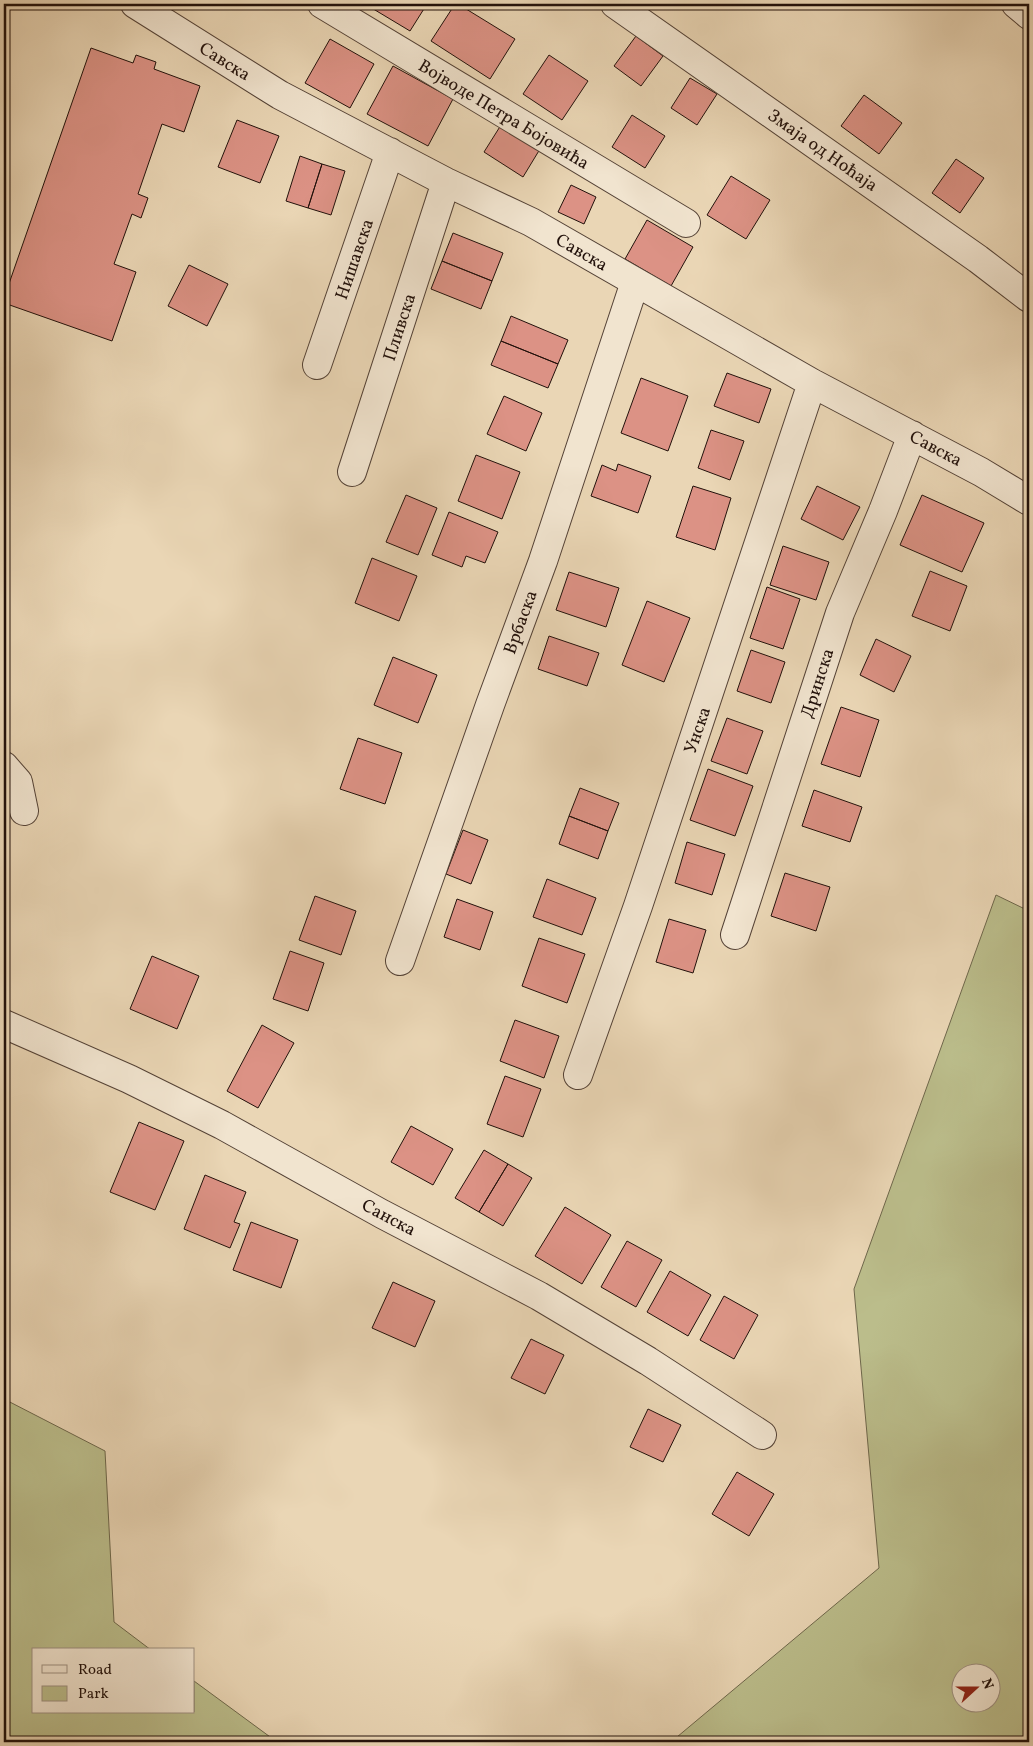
<svg xmlns="http://www.w3.org/2000/svg" width="1033" height="1746" viewBox="0 0 1033 1746" font-family="Vollkorn,serif">
<rect width="100%" height="100%" fill="#ead6b5"/>
<filter id="stains"><feTurbulence type="fractalNoise" baseFrequency=".004" numOctaves="4"/><feColorMatrix values="0 0 0 0 .2 0 0 0 0 .09 0 0 0 0 .02 0 0 0 .5 -.17"/></filter>
<radialGradient id="worn" r=".72"><stop offset=".6" stop-color="#630" stop-opacity="0"/><stop offset="1" stop-color="#630" stop-opacity=".3"/></radialGradient>
<path fill="#bbbd8b" stroke="#6e674b" fill-rule="evenodd" d="M 996,895 L 1029,911 L 1029,1742 L 671,1742 L 879,1568 L 854,1289 ZM 960,1674 L 990,1674 L 990,1704 L 960,1704 Z
M 4,1399 L 105,1451 L 114,1622 L 151,1650 L 34,1650 L 34,1712 L 194,1712 L 194,1681 L 277,1742 L 4,1742 Z"/>
<path fill="#dc9285" stroke="#22110b" d="M 365,4 L 427,4 L 410,31 Z
M 455,4 L 458,4 L 515,39 L 490,79 L 431,41 Z
M 636,36 L 663,56 L 641,86 L 614,66 Z
M 330,39 L 374,64 L 350,108 L 305,83 Z
M 91,48 L 133,63 L 136,55 L 156,62 L 154,69 L 200,86 L 184,132 L 162,124 L 138,194 L 148,198 L 141,218 L 132,214 L 114,264 L 136,272 L 112,341 L 4,303 L 4,298 Z
M 549,55 L 588,81 L 562,120 L 523,94 Z
M 393,66 L 453,99 L 428,146 L 367,114 Z
M 690,78 L 717,94 L 697,125 L 671,108 Z
M 864,95 L 902,123 L 879,154 L 841,126 Z
M 632,115 L 665,136 L 645,168 L 612,147 Z
M 237,120 L 279,136 L 260,183 L 218,167 Z
M 501,125 L 540,149 L 523,177 L 484,152 Z
M 300,156 L 322,164 L 308,208 L 286,201 Z
M 956,159 L 984,178 L 960,213 L 932,193 Z
M 322,164 L 345,171 L 331,215 L 308,208 Z
M 731,176 L 770,200 L 746,239 L 707,215 Z
M 571,185 L 596,197 L 584,224 L 558,212 Z
M 647,220 L 693,247 L 671,286 L 625,259 Z
M 453,233 L 503,253 L 492,281 L 442,261 Z
M 442,261 L 492,281 L 481,309 L 431,289 Z
M 189,265 L 228,284 L 207,326 L 168,306 Z
M 511,316 L 568,340 L 558,364 L 501,341 Z
M 501,341 L 558,364 L 548,388 L 491,365 Z
M 727,373 L 771,389 L 759,423 L 714,406 Z
M 641,378 L 688,396 L 668,451 L 621,433 Z
M 504,396 L 542,413 L 526,451 L 487,434 Z
M 711,430 L 744,441 L 730,480 L 698,468 Z
M 476,455 L 520,472 L 502,519 L 458,501 Z
M 618,464 L 651,476 L 638,513 L 591,496 L 602,465 L 616,471 Z
M 693,486 L 731,498 L 715,550 L 676,537 Z
M 817,486 L 860,507 L 843,540 L 801,519 Z
M 406,495 L 437,508 L 418,555 L 386,542 Z
M 922,495 L 984,523 L 962,572 L 900,545 Z
M 449,512 L 498,532 L 485,563 L 466,556 L 462,567 L 432,555 Z
M 783,546 L 829,562 L 816,600 L 770,585 Z
M 372,558 L 417,576 L 399,621 L 355,603 Z
M 930,571 L 967,586 L 950,631 L 912,616 Z
M 569,572 L 619,588 L 606,627 L 556,610 Z
M 767,587 L 800,599 L 783,649 L 750,638 Z
M 647,601 L 690,618 L 664,682 L 622,665 Z
M 549,636 L 599,653 L 587,686 L 538,669 Z
M 876,639 L 911,656 L 894,692 L 860,675 Z
M 751,650 L 785,662 L 771,703 L 737,691 Z
M 393,657 L 437,675 L 418,723 L 374,705 Z
M 841,707 L 879,720 L 860,777 L 821,764 Z
M 727,718 L 763,731 L 747,774 L 711,761 Z
M 358,738 L 402,753 L 385,804 L 340,789 Z
M 708,769 L 753,786 L 735,836 L 690,820 Z
M 580,788 L 619,803 L 608,831 L 569,816 Z
M 814,790 L 862,807 L 850,842 L 802,826 Z
M 569,816 L 608,831 L 598,859 L 559,844 Z
M 463,830 L 488,840 L 471,884 L 446,874 Z
M 687,842 L 725,854 L 712,895 L 675,883 Z
M 785,873 L 830,887 L 816,931 L 771,916 Z
M 547,879 L 596,898 L 582,935 L 533,917 Z
M 315,896 L 356,911 L 341,955 L 299,940 Z
M 457,899 L 493,912 L 480,950 L 444,937 Z
M 669,919 L 706,930 L 693,973 L 656,962 Z
M 539,938 L 585,954 L 567,1003 L 522,986 Z
M 290,951 L 324,963 L 308,1011 L 273,999 Z
M 152,956 L 199,976 L 177,1029 L 130,1009 Z
M 515,1020 L 559,1036 L 544,1078 L 500,1061 Z
M 262,1025 L 294,1043 L 258,1108 L 227,1091 Z
M 505,1076 L 541,1089 L 523,1137 L 487,1124 Z
M 139,1122 L 184,1141 L 155,1210 L 110,1192 Z
M 411,1126 L 453,1149 L 433,1185 L 391,1162 Z
M 484,1150 L 508,1164 L 479,1212 L 455,1198 Z
M 508,1164 L 532,1178 L 503,1226 L 479,1212 Z
M 205,1175 L 246,1192 L 234,1222 L 240,1224 L 230,1248 L 184,1229 Z
M 565,1207 L 611,1235 L 582,1284 L 535,1256 Z
M 251,1222 L 298,1240 L 281,1288 L 233,1270 Z
M 627,1241 L 662,1260 L 636,1307 L 601,1287 Z
M 670,1271 L 711,1295 L 688,1336 L 647,1312 Z
M 393,1282 L 435,1301 L 415,1347 L 372,1328 Z
M 724,1296 L 758,1315 L 734,1359 L 700,1340 Z
M 531,1339 L 564,1355 L 545,1394 L 511,1378 Z
M 648,1409 L 681,1425 L 663,1462 L 630,1447 Z
M 737,1472 L 774,1494 L 749,1536 L 712,1514 Z"/>
<g fill="none" stroke-linecap="round" stroke-linejoin="round">
<g stroke="#544236" stroke-width="30">
<path id="minor" d="M 135,4 L 280,95 L 446,182 L 531,222 L 812,383 L 981,472 L 1029,501
M 322,4 L 686,223
M 615,4 L 978,259 L 1029,298
M 1016,4 L 1029,15
M 317,365 L 390,152
M 352,472 L 446,182
M 4,766 L 18,782 L 24,811
M 735,935 L 840,613 L 883,511 L 912,435
M 400,961 L 490,705 L 543,561 L 635,282
M 4,1024 L 129,1079 L 222,1125 L 382,1214 L 539,1296 L 648,1361 L 762,1435
M 578,1075 L 638,906 L 812,383"/>
</g>
<use href="#minor" stroke="#f1e4cf" stroke-width="28"/>
</g>
<g text-anchor="middle" stroke-width="4" stroke-linejoin="round" paint-order="stroke">
<g font-size="18" fill="#22110b" stroke="#f1e4cf">
<text transform="translate(225 61) rotate(32)" y="6">Савска</text>
<text transform="translate(504 114) rotate(31)" y="6">Војводе Петра Бојовића</text>
<text transform="translate(823 150) rotate(35)" y="6">Змаја од Ноћаја</text>
<text transform="translate(582 252) rotate(30)" y="6">Савска</text>
<text transform="translate(354 259) rotate(-71)" y="6">Нишавска</text>
<text transform="translate(399 327) rotate(-72)" y="6">Пливска</text>
<text transform="translate(936 448) rotate(28)" y="6">Савска</text>
<text transform="translate(520 622) rotate(-70)" y="6">Врбаска</text>
<text transform="translate(817 683) rotate(-72)" y="6">Дринска</text>
<text transform="translate(697 730) rotate(-71)" y="6">Унска</text>
<text transform="translate(389 1217) rotate(28)" y="6">Санска</text>
</g>
</g>
<rect width="1033" height="1746" fill="none" stroke="#ead6b5" stroke-width="20"/>
<rect x="5" y="5" width="1023" height="1736" fill="none" stroke="#22110b" stroke-width="2.5"/>
<rect x="10" y="10" width="1013" height="1726" fill="none" stroke="#22110b"/>
<rect x="32" y="1648" width="162" height="65" fill="#f1e4cf" stroke="#9e9081"/>
<rect x="42" y="1665" width="25" height="8" fill="#f1e4cf" stroke="#9e9081"/>
<text x="78" y="1674" font-size="15" fill="#22110b">Road</text>
<rect x="42" y="1686" width="25" height="15" fill="#bbbd8b" stroke="#9e9081"/>
<text x="78" y="1698" font-size="15" fill="#22110b">Park</text>
<g transform="translate(976 1688) rotate(69)"><circle r="24" fill="#f1e4cf" stroke="#9e9081"/>
<path d="M0-4L9 19L0 12L-9 19Z" fill="#8f2418"/>
<text y="-8" font-size="14" font-weight="bold" text-anchor="middle" fill="#22110b">N</text>
</g>
<rect width="100%" height="100%" filter="url(#stains)"/>
<rect width="100%" height="100%" fill="url(#worn)"/>
</svg>
